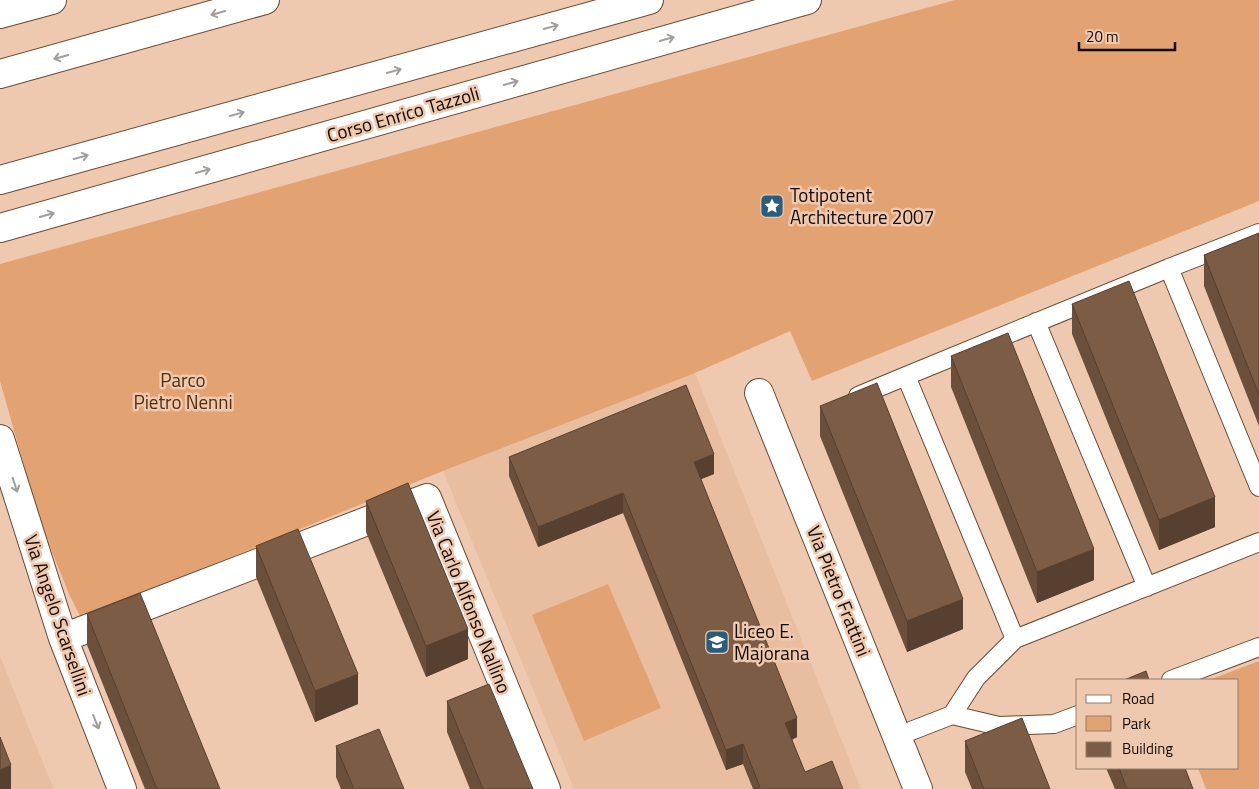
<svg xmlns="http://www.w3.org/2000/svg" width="1259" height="789" viewBox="0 0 1259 789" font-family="'Titillium Web',sans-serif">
<rect width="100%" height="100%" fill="#eec9af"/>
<path fill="#e9bea0" d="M 695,373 L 861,789 L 574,789 L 443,471 Z
M 0,656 L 32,736 L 54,789 L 0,789 Z"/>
<path fill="#e3a272" d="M 955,0 L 1259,0 L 1259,201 L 812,381 L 790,331 L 695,373 L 443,471 L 81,618 L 69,594 L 40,522 L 0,381 L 0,264 Z
M 608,584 L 661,708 L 584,741 L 532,615 Z
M 1259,661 L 1259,789 L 1206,789 L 1198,768 L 1238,768 L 1238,680 L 1209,680 Z"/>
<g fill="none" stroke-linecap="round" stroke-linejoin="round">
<g stroke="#694a33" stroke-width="20">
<path id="service" d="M 1169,268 L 1259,233
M 1036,322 L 1147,587
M 858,396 L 906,376
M 1015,639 L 906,376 L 1169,268 L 1259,487
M 1171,680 L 1259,647
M 952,715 L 976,678 L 1015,639 L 1259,542
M 898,736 L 952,715 L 999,726 L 1054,724 L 1078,715"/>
</g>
<g stroke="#694a33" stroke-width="30">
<path id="minor" d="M 0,14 L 52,0
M 0,228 L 807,0
M 759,393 L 918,789
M 0,439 L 63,638 L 122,789
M 63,638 L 427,498 L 546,789"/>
</g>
<g stroke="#694a33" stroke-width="30">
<path id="tertiary" d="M 0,74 L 265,0
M 0,180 L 649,0"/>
</g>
<use href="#service" stroke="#fff" stroke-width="18"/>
<use href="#minor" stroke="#fff" stroke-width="28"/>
<use href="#tertiary" stroke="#fff" stroke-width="28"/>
</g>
<path fill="#6b4f3b" d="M 1259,233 L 1259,426 L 1204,286 L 1204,255 Z
M 1072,304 L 1215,527 L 1159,550 L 1072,334 Z
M 951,356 L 1094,580 L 1037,603 L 951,387 Z
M 820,406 L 963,629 L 907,652 L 820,436 Z
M 509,457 L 714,474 L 701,479 L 797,737 L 792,740 L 805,772 L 843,789 L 753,789 L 743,764 L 726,770 L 623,513 L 538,547 L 509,476 Z
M 366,501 L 468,659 L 426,677 L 366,532 Z
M 256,546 L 358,704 L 315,722 L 256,577 Z
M 87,614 L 220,789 L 145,789 L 87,645 Z
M 447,701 L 533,789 L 470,789 L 447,732 Z
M 965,741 L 1050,789 L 972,789 L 965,772 Z
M 336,746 L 404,789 L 341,789 L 336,777 Z
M 1106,768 L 1185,768 L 1193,789 L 1115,789 Z"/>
<path fill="#574030" d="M 714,454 L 714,474 L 694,482 L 694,462 Z
M 623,493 L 623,513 L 538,547 L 538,527 Z
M 1215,497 L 1215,527 L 1159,550 L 1159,520 Z
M 1094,549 L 1094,580 L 1037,603 L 1037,572 Z
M 963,599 L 963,629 L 907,652 L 907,621 Z
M 468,629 L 468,659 L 426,677 L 426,646 Z
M 358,674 L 358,704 L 315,722 L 315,691 Z
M 797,718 L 797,737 L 785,742 L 785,723 Z
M 743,744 L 743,764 L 726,770 L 726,750 Z
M 11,765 L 11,789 L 0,789 L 0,770 Z"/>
<path fill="#7c5c45" stroke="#574030" d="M 1259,233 L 1259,395 L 1204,255 Z
M 1129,281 L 1215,497 L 1159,520 L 1072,304 Z
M 1008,333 L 1094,549 L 1037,572 L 951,356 Z
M 877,383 L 963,599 L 907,621 L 820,406 Z
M 686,385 L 714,454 L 694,462 L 797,718 L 785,723 L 805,772 L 832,761 L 843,789 L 754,789 L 760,787 L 743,744 L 726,750 L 623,493 L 538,527 L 509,457 Z
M 408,483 L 468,629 L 426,646 L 366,501 Z
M 298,529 L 358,674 L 315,691 L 256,546 Z
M 140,593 L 220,789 L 157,789 L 87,614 Z
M 1146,671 L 1149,680 L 1124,680 Z
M 489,684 L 533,789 L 483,789 L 447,701 Z
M 1022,718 L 1050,789 L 984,789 L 965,741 Z
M 379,729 L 404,789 L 354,789 L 336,746 Z
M 0,737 L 11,765 L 0,770 Z
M 1119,768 L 1185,768 L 1193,789 L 1127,789 Z"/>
<defs><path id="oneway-shaft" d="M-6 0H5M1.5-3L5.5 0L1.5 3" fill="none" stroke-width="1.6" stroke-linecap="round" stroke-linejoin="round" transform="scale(1.25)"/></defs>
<g stroke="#a19d9a">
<use href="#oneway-shaft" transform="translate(218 13) rotate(164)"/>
<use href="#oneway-shaft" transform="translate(551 27) rotate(-15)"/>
<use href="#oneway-shaft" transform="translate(667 39) rotate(-16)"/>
<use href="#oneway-shaft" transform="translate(61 57) rotate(164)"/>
<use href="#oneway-shaft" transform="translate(394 71) rotate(-15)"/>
<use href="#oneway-shaft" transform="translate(511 83) rotate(-16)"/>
<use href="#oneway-shaft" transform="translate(237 114) rotate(-15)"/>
<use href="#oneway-shaft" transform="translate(81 157) rotate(-15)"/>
<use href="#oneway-shaft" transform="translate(203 171) rotate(-16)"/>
<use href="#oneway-shaft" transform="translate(47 215) rotate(-16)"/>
<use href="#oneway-shaft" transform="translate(15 485) rotate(72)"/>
<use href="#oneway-shaft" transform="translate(96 722) rotate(68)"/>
</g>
<defs>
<g id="sight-square" transform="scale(1.25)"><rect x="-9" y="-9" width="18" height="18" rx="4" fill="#2b5d7a" stroke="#eec9af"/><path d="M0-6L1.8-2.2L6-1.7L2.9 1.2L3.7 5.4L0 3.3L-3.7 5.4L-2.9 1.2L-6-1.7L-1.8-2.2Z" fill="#fff"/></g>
<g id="school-square" transform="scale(1.25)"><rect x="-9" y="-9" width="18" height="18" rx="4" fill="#2b5d7a" stroke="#eec9af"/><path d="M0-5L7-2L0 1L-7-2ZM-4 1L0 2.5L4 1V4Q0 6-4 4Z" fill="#fff"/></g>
</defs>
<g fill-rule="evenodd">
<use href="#sight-square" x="772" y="206"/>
<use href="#school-square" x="717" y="642"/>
</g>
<g text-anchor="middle" stroke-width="5" stroke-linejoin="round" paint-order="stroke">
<g font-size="19" fill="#150903" stroke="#eec9af">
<text transform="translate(403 114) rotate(-16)" y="7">Corso Enrico Tazzoli</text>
<text transform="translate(839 591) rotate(68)" y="7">Via Pietro Frattini</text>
<text transform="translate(469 602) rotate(68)" y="7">Via Carlo Alfonso Nallino</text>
<text transform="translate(58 615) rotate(71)" y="7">Via Angelo Scarsellini</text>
</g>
<g font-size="19" fill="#150903" stroke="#eec9af" text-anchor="start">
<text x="790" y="202">Totipotent<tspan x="790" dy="22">Architecture 2007</tspan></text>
<text x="734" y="638">Liceo E.<tspan x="734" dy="22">Majorana</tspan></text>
</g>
<g font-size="19" fill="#522e0f" stroke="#eec9af">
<text x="183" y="387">Parco<tspan x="183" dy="22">Pietro Nenni</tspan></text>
</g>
</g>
<rect x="1076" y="679" width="162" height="90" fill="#eec9af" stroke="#977c6a"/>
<rect x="1086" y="695" width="25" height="8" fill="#ffffff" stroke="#977c6a"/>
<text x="1122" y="704" font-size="15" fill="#150903">Road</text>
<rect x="1086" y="716" width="25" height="15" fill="#e3a272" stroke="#977c6a"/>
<text x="1122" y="729" font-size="15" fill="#150903">Park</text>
<rect x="1086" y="742" width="25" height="15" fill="#7c5c45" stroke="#977c6a"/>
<text x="1122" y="754" font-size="15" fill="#150903">Building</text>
<path d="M1079 42v8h96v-8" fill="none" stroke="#150903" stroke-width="2.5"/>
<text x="1086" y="42" font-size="15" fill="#150903" stroke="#eec9af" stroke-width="4" paint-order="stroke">20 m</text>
</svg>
